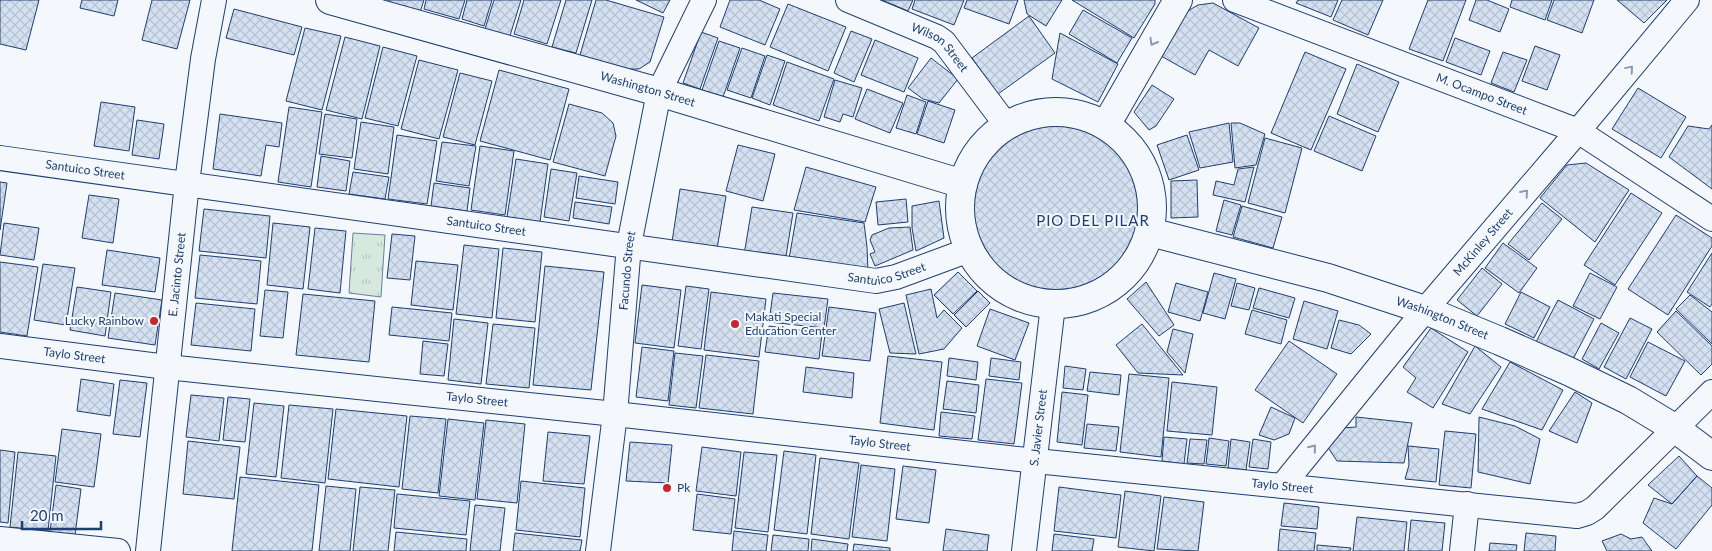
<svg xmlns="http://www.w3.org/2000/svg" width="1712" height="551" viewBox="0 0 1712 551" font-family="Lato,sans-serif">
<defs>
<pattern id="grass-tufts" width="24" height="20" patternUnits="userSpaceOnUse" patternTransform="scale(1.25)"><rect width="24" height="20" fill="#d7e8df"/><path d="M3 7l-1-3M5 7V3M7 7l1-3M15 17l-1-3M17 17v-4M19 17l1-3" fill="none" stroke="#b8c8c3"/></pattern>
<pattern id="building-cross-hatch" width="8" height="8" patternUnits="userSpaceOnUse" patternTransform="scale(1.25)"><rect width="8" height="8" fill="#d5e0f0"/><path d="M0 0l8 8M0 8l8-8" fill="none" stroke="#b6c1d1"/></pattern>
</defs>
<rect width="100%" height="100%" fill="#f4f7fb"/>
<path fill="url(#grass-tufts)" stroke="#687fa3" d="M 353,233 L 385,235 L 381,297 L 349,293 Z"/>
<path fill="url(#building-cross-hatch)" stroke="#1d3f73" d="M 0,0 L 39,0 L 26,50 L 0,44 Z
M 82,0 L 118,0 L 114,16 L 80,8 Z
M 152,0 L 190,0 L 177,49 L 142,40 Z
M 388,0 L 424,0 L 420,12 L 388,2 Z
M 426,0 L 465,0 L 459,19 L 424,9 Z
M 467,0 L 492,0 L 484,26 L 462,19 Z
M 494,0 L 521,0 L 509,39 L 484,32 Z
M 524,0 L 561,0 L 547,44 L 514,34 Z
M 566,0 L 592,0 L 576,53 L 552,47 Z
M 596,0 L 606,0 L 664,17 L 650,62 L 639,69 L 627,69 L 580,55 Z
M 636,0 L 670,0 L 663,13 Z
M 730,0 L 759,0 L 780,9 L 765,45 L 720,27 Z
M 882,0 L 913,0 L 908,11 Z
M 915,0 L 964,0 L 954,25 L 912,9 Z
M 967,0 L 1018,0 L 1009,24 L 964,8 Z
M 1024,0 L 1062,0 L 1046,26 L 1027,14 Z
M 1072,0 L 1155,0 L 1155,4 L 1134,38 Z
M 1298,0 L 1338,0 L 1331,17 L 1296,3 Z
M 1342,0 L 1383,0 L 1368,35 L 1333,20 Z
M 1428,0 L 1466,0 L 1443,61 L 1409,49 Z
M 1476,0 L 1487,0 L 1509,9 L 1500,32 L 1469,20 Z
M 1512,0 L 1552,0 L 1545,20 L 1510,7 Z
M 1554,0 L 1594,0 L 1582,33 L 1547,20 Z
M 1617,0 L 1667,0 L 1644,23 Z
M 1213,3 L 1259,28 L 1238,66 L 1209,50 L 1195,75 L 1161,56 L 1186,12 L 1198,5 Z
M 788,4 L 846,27 L 828,71 L 770,47 Z
M 234,9 L 302,27 L 294,55 L 226,38 Z
M 1083,10 L 1132,38 L 1117,63 L 1069,34 Z
M 1029,16 L 1055,53 L 998,94 L 972,58 Z
M 305,28 L 341,36 L 322,110 L 286,101 Z
M 851,31 L 872,39 L 854,82 L 834,73 Z
M 701,32 L 718,38 L 700,89 L 683,83 Z
M 1060,33 L 1118,64 L 1098,102 L 1052,79 Z
M 345,37 L 380,46 L 362,119 L 326,110 Z
M 1455,38 L 1490,51 L 1481,75 L 1446,62 Z
M 875,40 L 918,58 L 904,92 L 861,75 Z
M 719,41 L 740,48 L 723,97 L 702,90 Z
M 1535,46 L 1560,55 L 1547,90 L 1522,81 Z
M 383,47 L 417,56 L 398,126 L 365,118 Z
M 742,48 L 765,56 L 751,98 L 727,90 Z
M 1305,52 L 1346,69 L 1311,150 L 1271,133 Z
M 1503,52 L 1527,60 L 1514,92 L 1491,83 Z
M 767,55 L 785,61 L 770,105 L 752,98 Z
M 931,58 L 958,79 L 939,103 L 923,99 L 908,88 Z
M 419,60 L 458,70 L 439,139 L 401,129 Z
M 787,62 L 834,79 L 819,121 L 773,105 Z
M 1357,64 L 1399,82 L 1378,132 L 1337,114 Z
M 499,70 L 569,89 L 550,160 L 480,141 Z
M 460,73 L 492,81 L 475,145 L 443,137 Z
M 835,80 L 862,88 L 853,117 L 843,114 L 840,122 L 824,117 Z
M 1152,85 L 1174,99 L 1156,126 L 1149,130 L 1134,112 Z
M 1638,88 L 1686,117 L 1661,158 L 1612,129 Z
M 867,89 L 903,103 L 890,133 L 855,119 Z
M 907,95 L 926,102 L 916,134 L 896,128 Z
M 928,101 L 955,110 L 944,143 L 917,134 Z
M 101,102 L 135,107 L 129,151 L 94,146 Z
M 569,104 L 602,113 L 613,123 L 616,136 L 605,176 L 553,162 Z
M 289,107 L 322,112 L 311,187 L 278,182 Z
M 220,114 L 282,123 L 279,147 L 266,145 L 261,176 L 213,169 Z
M 325,114 L 357,119 L 352,158 L 319,154 Z
M 1329,116 L 1376,136 L 1362,171 L 1314,151 Z
M 137,120 L 164,124 L 159,159 L 132,155 Z
M 361,122 L 394,127 L 388,174 L 354,169 Z
M 1229,123 L 1233,162 L 1200,168 L 1189,132 Z
M 1231,123 L 1240,123 L 1265,134 L 1256,165 L 1235,168 Z
M 1712,125 L 1712,189 L 1669,157 L 1688,126 L 1709,129 Z
M974 208a82 82 0 1 1 164 0a82 82 0 1 1-164 0Z
M 397,135 L 437,141 L 427,204 L 388,199 Z
M 1187,135 L 1199,170 L 1169,180 L 1157,145 Z
M 1265,138 L 1302,148 L 1285,213 L 1248,203 Z
M 442,142 L 476,146 L 469,186 L 436,181 Z
M 738,145 L 775,154 L 763,201 L 726,191 Z
M 480,146 L 514,151 L 505,215 L 471,210 Z
M 321,156 L 350,161 L 346,191 L 317,187 Z
M 516,159 L 548,164 L 540,222 L 507,217 Z
M 1586,163 L 1629,190 L 1595,242 L 1540,198 L 1567,165 Z
M 806,167 L 876,187 L 865,222 L 794,210 Z
M 1254,167 L 1245,202 L 1213,195 L 1216,181 L 1234,185 L 1238,169 Z
M 551,169 L 577,173 L 569,221 L 544,217 Z
M 353,172 L 389,177 L 385,199 L 349,194 Z
M 579,176 L 618,182 L 615,204 L 576,198 Z
M 1197,180 L 1198,217 L 1171,218 L 1171,181 Z
M 0,182 L 7,183 L 0,230 Z
M 434,183 L 470,188 L 467,211 L 431,206 Z
M 680,189 L 726,196 L 717,249 L 672,242 Z
M 1631,193 L 1662,213 L 1615,285 L 1584,265 Z
M 89,195 L 119,199 L 113,243 L 82,238 Z
M 906,199 L 908,222 L 878,225 L 876,202 Z
M 1224,200 L 1241,205 L 1232,235 L 1216,231 Z
M 939,201 L 944,238 L 916,251 L 912,228 L 912,206 Z
M 575,202 L 612,207 L 609,224 L 573,218 Z
M 1542,203 L 1562,219 L 1529,260 L 1508,244 Z
M 1242,206 L 1282,217 L 1273,248 L 1233,237 Z
M 752,207 L 793,213 L 785,262 L 744,255 Z
M 204,209 L 270,216 L 266,258 L 199,251 Z
M 797,213 L 864,223 L 867,247 L 868,271 L 789,259 Z
M 1676,215 L 1712,238 L 1712,246 L 1668,315 L 1628,289 Z
M 4,223 L 39,228 L 34,260 L 0,255 Z
M 273,223 L 310,227 L 303,289 L 267,285 Z
M 910,227 L 913,250 L 875,266 L 870,254 L 875,252 L 870,240 L 872,235 L 889,228 Z
M 315,228 L 346,231 L 340,293 L 308,289 Z
M 392,234 L 415,236 L 410,280 L 387,278 Z
M 1503,243 L 1537,268 L 1519,293 L 1485,268 Z
M 464,245 L 499,249 L 492,318 L 456,314 Z
M 503,248 L 542,252 L 535,322 L 496,318 Z
M 107,250 L 160,258 L 155,292 L 102,285 Z
M 1712,253 L 1712,304 L 1710,307 L 1687,292 Z
M 200,255 L 261,261 L 257,304 L 195,298 Z
M 416,261 L 458,265 L 453,310 L 411,305 Z
M 0,262 L 38,267 L 27,336 L 0,332 Z
M 43,264 L 75,268 L 66,325 L 34,320 Z
M 545,266 L 604,272 L 591,390 L 533,385 Z
M 1482,268 L 1502,284 L 1477,316 L 1457,300 Z
M 958,272 L 977,291 L 953,314 L 934,295 Z
M 1214,273 L 1236,279 L 1225,319 L 1203,313 Z
M 1590,273 L 1617,287 L 1600,319 L 1573,306 Z
M 1146,282 L 1174,325 L 1159,336 L 1127,299 Z
M 1176,283 L 1208,292 L 1200,321 L 1168,312 Z
M 1237,283 L 1255,288 L 1249,310 L 1231,306 Z
M 642,285 L 681,290 L 674,348 L 635,343 Z
M 686,286 L 709,289 L 701,349 L 678,346 Z
M 77,287 L 111,292 L 105,336 L 70,330 Z
M 1259,288 L 1295,298 L 1289,318 L 1253,308 Z
M 931,289 L 937,318 L 944,310 L 962,328 L 944,349 L 919,354 L 906,295 Z
M 265,290 L 288,292 L 283,338 L 260,336 Z
M 978,291 L 990,303 L 966,327 L 954,315 Z
M 711,292 L 766,299 L 759,357 L 704,350 Z
M 1521,292 L 1550,307 L 1534,338 L 1505,324 Z
M 115,293 L 162,300 L 155,345 L 108,338 Z
M 773,293 L 828,299 L 824,328 L 769,322 Z
M 303,294 L 375,301 L 369,362 L 296,355 Z
M 1690,295 L 1712,312 L 1712,344 L 1676,309 Z
M 1558,300 L 1594,319 L 1572,361 L 1536,342 Z
M 1304,301 L 1338,311 L 1327,349 L 1293,339 Z
M 196,303 L 255,309 L 251,351 L 191,345 Z
M 904,303 L 916,354 L 890,353 L 879,309 Z
M 392,307 L 452,313 L 449,341 L 389,335 Z
M 829,307 L 876,313 L 870,361 L 822,356 Z
M 990,309 L 1029,323 L 1015,360 L 977,346 Z
M 1252,310 L 1287,320 L 1281,344 L 1245,334 Z
M 1676,311 L 1712,346 L 1712,364 L 1701,375 L 1657,332 Z
M 1630,318 L 1652,329 L 1626,379 L 1604,367 Z
M 454,319 L 488,323 L 481,384 L 448,380 Z
M 1339,320 L 1359,325 L 1371,334 L 1351,354 L 1331,348 Z
M 1601,323 L 1619,333 L 1599,369 L 1582,359 Z
M 493,324 L 535,328 L 529,388 L 486,384 Z
M 1142,324 L 1183,375 L 1138,373 L 1116,345 Z
M 769,326 L 822,333 L 819,359 L 765,352 Z
M 1431,328 L 1468,352 L 1433,408 L 1407,392 L 1416,378 L 1403,367 Z
M 1173,329 L 1193,334 L 1185,373 L 1167,352 Z
M 423,341 L 448,344 L 444,376 L 420,374 Z
M 1289,341 L 1337,374 L 1303,423 L 1255,390 Z
M 1648,342 L 1685,361 L 1666,396 L 1630,377 Z
M 1475,346 L 1501,367 L 1470,414 L 1442,404 Z
M 642,347 L 674,351 L 668,401 L 636,397 Z
M 675,353 L 703,356 L 696,408 L 669,405 Z
M 706,355 L 759,361 L 753,414 L 699,408 Z
M 888,356 L 942,362 L 934,430 L 880,423 Z
M 949,358 L 978,362 L 976,380 L 947,376 Z
M 991,358 L 1021,362 L 1019,380 L 989,376 Z
M 1510,362 L 1563,390 L 1542,430 L 1482,409 Z
M 1065,366 L 1086,369 L 1083,390 L 1063,388 Z
M 806,367 L 854,373 L 852,398 L 803,392 Z
M 1090,372 L 1121,375 L 1119,395 L 1087,391 Z
M 1129,374 L 1169,378 L 1161,457 L 1120,452 Z
M 81,379 L 114,384 L 110,416 L 77,411 Z
M 986,379 L 1022,383 L 1014,444 L 978,440 Z
M 120,380 L 147,383 L 140,437 L 113,434 Z
M 947,381 L 979,385 L 976,413 L 943,409 Z
M 1172,382 L 1217,387 L 1212,435 L 1167,431 Z
M 1062,392 L 1088,395 L 1082,445 L 1057,442 Z
M 1575,392 L 1592,403 L 1577,443 L 1549,431 Z
M 191,395 L 224,398 L 219,441 L 186,437 Z
M 228,397 L 250,399 L 245,442 L 223,440 Z
M 254,403 L 284,406 L 276,477 L 246,474 Z
M 289,405 L 333,409 L 325,483 L 281,478 Z
M 1271,407 L 1295,418 L 1289,434 L 1274,440 L 1259,435 Z
M 336,409 L 407,416 L 399,487 L 328,479 Z
M 941,412 L 975,416 L 972,439 L 939,436 Z
M 410,416 L 446,419 L 438,493 L 402,489 Z
M 1356,417 L 1412,423 L 1404,463 L 1337,461 L 1327,446 L 1341,428 L 1356,427 Z
M 1479,417 L 1515,426 L 1540,439 L 1530,484 L 1478,472 Z
M 448,419 L 484,423 L 475,500 L 439,496 Z
M 486,420 L 525,424 L 517,503 L 477,499 Z
M 1087,424 L 1119,427 L 1116,451 L 1084,448 Z
M 62,429 L 101,434 L 94,487 L 55,482 Z
M 1445,431 L 1476,434 L 1471,488 L 1439,485 Z
M 548,432 L 590,436 L 584,484 L 543,481 Z
M 1164,437 L 1187,439 L 1184,464 L 1162,461 Z
M 1209,438 L 1229,441 L 1226,466 L 1206,464 Z
M 1190,439 L 1207,440 L 1204,464 L 1187,463 Z
M 1231,439 L 1250,442 L 1246,470 L 1228,468 Z
M 1253,439 L 1271,442 L 1268,469 L 1249,467 Z
M 188,441 L 240,447 L 234,499 L 183,494 Z
M 630,442 L 672,445 L 668,483 L 626,481 Z
M 1408,446 L 1439,449 L 1436,482 L 1405,479 L 1409,465 Z
M 702,447 L 741,452 L 736,496 L 696,491 Z
M 0,450 L 15,452 L 8,523 L 0,522 Z
M 784,451 L 816,455 L 807,534 L 774,530 Z
M 18,452 L 56,456 L 48,531 L 10,527 Z
M 744,452 L 777,455 L 768,532 L 735,528 Z
M 1679,456 L 1697,476 L 1672,504 L 1648,485 Z
M 820,458 L 859,463 L 849,539 L 811,534 Z
M 861,465 L 895,469 L 887,541 L 852,537 Z
M 903,466 L 936,470 L 929,523 L 896,519 Z
M 1697,476 L 1712,488 L 1712,505 L 1676,549 L 1643,523 L 1654,498 L 1672,504 Z
M 240,477 L 319,485 L 312,551 L 232,551 Z
M 521,481 L 585,488 L 580,537 L 516,530 Z
M 56,485 L 81,489 L 75,535 L 50,532 Z
M 326,486 L 356,489 L 350,551 L 319,551 Z
M 360,487 L 395,490 L 388,551 L 353,551 Z
M 1059,487 L 1121,495 L 1116,538 L 1054,531 Z
M 1125,491 L 1161,496 L 1154,551 L 1118,547 Z
M 397,494 L 470,501 L 466,535 L 394,528 Z
M 697,494 L 735,499 L 731,534 L 693,530 Z
M 1164,497 L 1204,502 L 1198,551 L 1157,549 Z
M 1284,503 L 1319,507 L 1317,529 L 1281,526 Z
M 475,505 L 505,508 L 500,551 L 470,551 Z
M 1357,517 L 1407,522 L 1404,551 L 1353,551 Z
M 1411,520 L 1445,523 L 1442,551 L 1408,551 Z
M 946,529 L 989,535 L 987,551 L 943,551 Z
M 1280,529 L 1316,533 L 1314,551 L 1278,551 Z
M 734,531 L 768,535 L 766,551 L 732,551 Z
M 396,532 L 467,539 L 466,551 L 394,551 Z
M 515,533 L 582,540 L 580,551 L 513,551 Z
M 1526,533 L 1556,536 L 1555,551 L 1524,551 Z
M 1054,534 L 1094,539 L 1092,551 L 1052,551 Z
M 1621,534 L 1631,539 L 1642,537 L 1652,551 L 1607,551 L 1602,541 Z
M 773,535 L 809,539 L 808,551 L 771,551 Z
M 812,539 L 848,544 L 847,551 L 811,551 Z
M 1490,543 L 1517,545 L 1516,551 L 1489,551 Z
M 854,544 L 890,548 L 890,551 L 853,551 Z
M 1317,545 L 1351,548 L 1350,551 L 1317,551 Z"/>
<g fill="none" stroke-linecap="round" stroke-linejoin="round">
<g stroke="#1d3f73" stroke-width="26">
<g id="street">
<path id="s1" d="M 848,0 L 937,37 L 944,42 L 1007,126"/>
<path id="s2" d="M 1235,0 L 1578,131 L 1712,219"/>
<path id="s3" d="M 0,158 L 876,281 L 896,277 L 969,250"/>
<path id="s4" d="M 0,346 L 167,367 L 615,414 L 1036,461 L 1577,516 L 1587,513 L 1595,508 L 1712,392"/>
<path id="s5" d="M 1282,486 L 1425,310 L 1578,131 L 1687,0"/>
<path d="M 0,539 L 118,551"/>
<path id="s6" d="M 148,551 L 187,183 L 203,59 L 214,0"/>
<path id="s7" d="M 598,551 L 615,414 L 629,245 L 659,92 L 704,0"/>
<path id="s8" d="M 1024,551 L 1053,305"/>
<path d="M 1462,551 L 1467,504"/>
</g>
</g>
<g stroke="#1d3f73" stroke-width="30">
<g id="secondary">
<path id="s9" d="M 330,0 L 659,92 L 963,184"/>
<circle cx="1056" cy="208" r="96"/>
<path d="M 1106,125 L 1178,0"/>
<path id="s10" d="M 1150,232 L 1328,278 L 1425,310 L 1500,341 L 1568,371 L 1628,400 L 1676,429 L 1712,456"/>
</g>
</g>
<use href="#street" stroke="#f4f7fb" stroke-width="24"/>
<use href="#secondary" stroke="#f4f7fb" stroke-width="28"/>
</g>
<defs><path id="oneway-chevron" d="M-2-3.5L2.5 0L-2 3.5" fill="none" stroke-width="1.6" stroke-linecap="round" stroke-linejoin="round" transform="scale(1.25)"/></defs>
<g stroke="#889bb7">
<use href="#oneway-chevron" transform="translate(1153 42) rotate(120)"/>
<use href="#oneway-chevron" transform="translate(1630 69) rotate(-50)"/>
<use href="#oneway-chevron" transform="translate(1525 193) rotate(-49)"/>
<use href="#oneway-chevron" transform="translate(1313 448) rotate(-51)"/>
</g>
<g fill="#c62828" stroke="#f4f7fb" stroke-width="2">
<circle cx="154" cy="321" r="5"/>
<circle cx="735" cy="324" r="5"/>
<circle cx="667" cy="488" r="5"/>
</g>
<g text-anchor="middle" stroke-width="4" stroke-linejoin="round" paint-order="stroke">
<g font-size="12" fill="#1d3f73" stroke="#f4f7fb">
<text dy="4" stroke="none"><textPath href="#s1" startOffset="105">Wilson Street</textPath></text>
<text dy="4" stroke="none"><textPath href="#s9" startOffset="330">Washington Street</textPath></text>
<text dy="4" stroke="none"><textPath href="#s2" startOffset="264">M. Ocampo Street</textPath></text>
<text dy="4" stroke="none"><textPath href="#s3" startOffset="86">Santuico Street</textPath></text>
<text dy="4" stroke="none"><textPath href="#s3" startOffset="491">Santuico Street</textPath></text>
<text dy="4" stroke="none"><textPath href="#s5" startOffset="316">McKinley Street</textPath></text>
<text dy="4" stroke="none"><textPath href="#s7" startOffset="282">Facundo Street</textPath></text>
<text dy="4" stroke="none"><textPath href="#s3" startOffset="896">Santuico Street</textPath></text>
<text dy="4" stroke="none"><textPath href="#s6" startOffset="278">E. Jacinto Street</textPath></text>
<text dy="4" stroke="none"><textPath href="#s10" startOffset="305">Washington Street</textPath></text>
<text dy="4" stroke="none"><textPath href="#s4" startOffset="75">Taylo Street</textPath></text>
<text dy="4" stroke="none"><textPath href="#s4" startOffset="480">Taylo Street</textPath></text>
<text dy="4" stroke="none"><textPath href="#s8" startOffset="124">S. Javier Street</textPath></text>
<text dy="4" stroke="none"><textPath href="#s4" startOffset="885">Taylo Street</textPath></text>
<text dy="4" stroke="none"><textPath href="#s4" startOffset="1290">Taylo Street</textPath></text>
</g>
<g font-size="12" fill="#1d3f73" stroke="#f4f7fb" text-anchor="start">
<text x="745" y="321">Makati Special<tspan x="745" dy="14">Education Center</tspan></text>
<text x="144" y="325" text-anchor="end">Lucky Rainbow</text>
<text x="677" y="492">Pk</text>
</g>
<g font-size="15" letter-spacing="1" fill="#1d3f73" stroke="#f4f7fb">
<text x="1093" y="226">PIO DEL PILAR</text>
</g>
</g>
<path d="M22 521v8h79v-8" fill="none" stroke="#1d3f73" stroke-width="2.5"/>
<text x="30" y="521" font-size="15" fill="#1d3f73" stroke="#f4f7fb" stroke-width="4" paint-order="stroke">20 m</text>
</svg>
